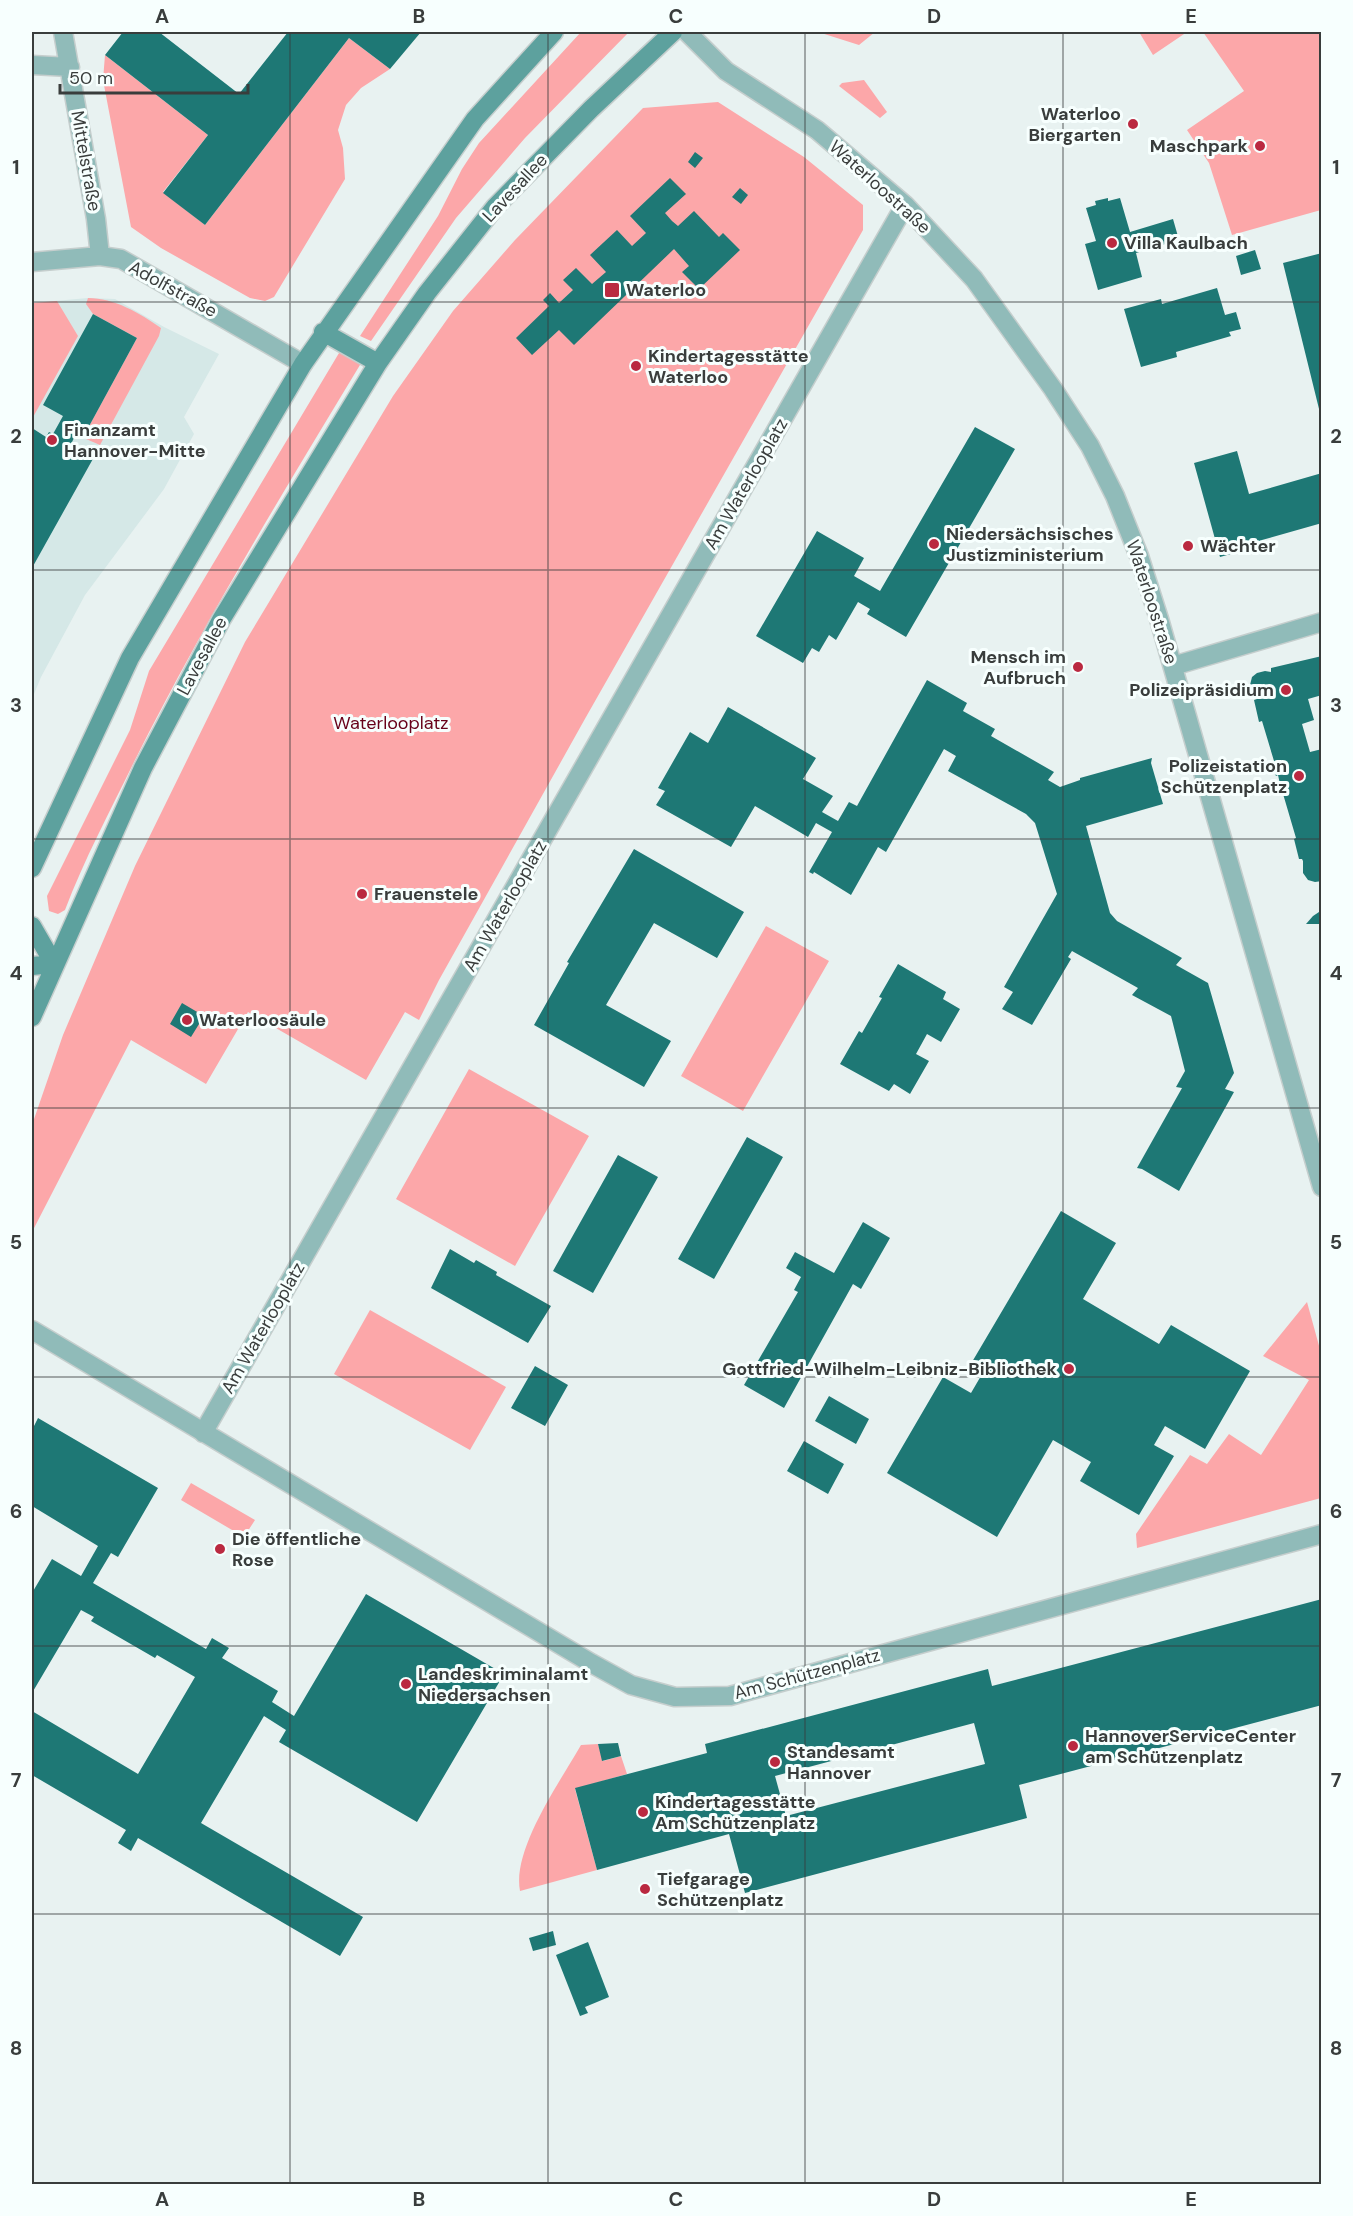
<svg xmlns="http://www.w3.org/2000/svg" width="1353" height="2216" viewBox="0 0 1353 2216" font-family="'DM Sans',sans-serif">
<rect width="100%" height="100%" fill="#e8f2f1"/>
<path fill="#d5e8e7" d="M 88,298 L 115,299 L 164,327 L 219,354 L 184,417 L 194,434 L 164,489 L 85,595 L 41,677 L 32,699 L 32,303 Z"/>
<path fill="#fca7a9" d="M 581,32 L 629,32 L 525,138 L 456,218 L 371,341 L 360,336 L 438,216 L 462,169 L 479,143 Z
M 818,32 L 817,32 L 875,32 L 859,45 Z
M 1139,32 L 1187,32 L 1153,55 Z
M 1203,32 L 1321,32 L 1321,210 L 1232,235 L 1209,163 L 1187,130 L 1244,91 Z
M 349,38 L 390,69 L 361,88 L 346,105 L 338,130 L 343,148 L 345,179 L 274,297 L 265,301 L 250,298 L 161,248 L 131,227 L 103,80 L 105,55 L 208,135 L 163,192 L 205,225 Z
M 864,80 L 887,112 L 880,118 L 839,86 L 842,83 Z
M 718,102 L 804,157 L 863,205 L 863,230 L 586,717 L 439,980 L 419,1020 L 405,1012 L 366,1080 L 248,1012 L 206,1084 L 131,1040 L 32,1232 L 32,1236 L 32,1125 L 63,1035 L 135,866 L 245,642 L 393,396 L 453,311 L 515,240 L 643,108 Z
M 88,298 C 114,298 140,313 161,328 L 159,336 L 100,445 L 86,439 L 87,430 L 137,338 L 93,314 L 86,304 Z
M 57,301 L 78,336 L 32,419 L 32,303 Z
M 342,348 L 363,360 C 283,492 203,624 134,762 C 110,811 84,860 65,910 L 58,914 L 49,911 L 47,896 L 130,730 L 149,671 Z
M 766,926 L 829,961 L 743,1111 L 681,1076 Z
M 469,1069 L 589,1136 L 515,1266 L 396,1199 Z
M 1307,1302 L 1321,1353 L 1321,1498 L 1137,1548 L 1136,1534 L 1190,1455 L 1207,1464 L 1229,1434 L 1261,1455 L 1309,1380 L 1263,1356 Z
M 370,1310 L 506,1387 L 470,1450 L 334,1374 Z
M 191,1483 L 255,1520 L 244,1537 L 181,1500 Z
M 598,1744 L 603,1761 L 621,1756 L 627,1774 L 575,1789 L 597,1870 L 520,1891 C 512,1849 560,1782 581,1745 Z"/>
<path fill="#1e7875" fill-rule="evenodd" d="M 123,32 L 159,32 L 239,94 L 288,32 L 421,32 L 390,69 L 349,38 L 205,225 L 163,193 L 208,135 L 105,55 Z
M 695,152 L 703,158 L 695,168 L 688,162 Z
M 670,178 L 686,194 L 665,213 L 672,221 L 678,226 L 694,211 L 719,237 L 723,233 L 740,250 L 699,289 L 682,272 L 689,266 L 674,249 L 574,345 L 559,330 L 532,355 L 516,338 L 549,306 L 543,300 L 550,293 L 559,303 L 573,290 L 563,280 L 576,268 L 592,284 L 606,272 L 590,255 L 617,230 L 632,246 L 646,233 L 630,216 Z
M 740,188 L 748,195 L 741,204 L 732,197 Z
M 1108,198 L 1108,201 L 1120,198 L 1130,232 L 1173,219 L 1179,240 L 1136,253 L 1142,277 L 1098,290 L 1085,244 L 1096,241 L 1086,208 L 1096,205 L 1095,201 Z
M 1255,250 L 1261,269 L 1241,275 L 1236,256 Z
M 1322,253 L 1322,416 L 1321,417 L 1283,263 Z
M 1217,288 L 1225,315 L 1236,312 L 1241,329 L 1229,332 L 1231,336 L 1176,352 L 1177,357 L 1141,367 L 1124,309 L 1161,299 L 1162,304 Z
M 93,314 L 137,338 L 87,430 L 80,426 L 71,444 L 94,457 L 32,568 L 32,428 L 46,437 L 49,432 L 53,434 L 63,416 L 43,405 Z
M 975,427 L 1015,449 L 906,637 L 867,614 L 870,609 L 858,602 L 836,640 L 829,635 L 819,652 L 812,648 L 803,663 L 756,636 L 817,531 L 864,558 L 854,576 L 880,591 Z
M 1237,451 L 1249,494 L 1322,473 L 1322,523 L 1262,540 L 1263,545 L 1220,557 L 1194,463 Z
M 1322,656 L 1322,695 L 1308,699 L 1314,720 L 1302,724 L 1310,752 L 1322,749 L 1322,881 L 1315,882 L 1308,880 L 1303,873 L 1303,861 L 1302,859 L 1299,859 L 1294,839 L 1296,838 L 1281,787 L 1279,788 L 1278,784 L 1280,784 L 1278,775 L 1276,776 L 1274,772 L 1277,771 L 1262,721 L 1259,722 L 1254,700 L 1257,699 L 1251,693 L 1250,685 L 1252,677 L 1257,673 L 1265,671 L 1271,672 L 1271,668 Z
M 927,680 L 967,703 L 963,711 L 995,729 L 991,736 L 1054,772 L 1048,780 L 1060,787 L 1080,780 L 1080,778 L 1152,758 L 1151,763 L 1163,804 L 1086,826 L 1110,913 L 1117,921 L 1182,958 L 1176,965 L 1208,983 L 1234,1073 L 1225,1089 L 1234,1092 L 1179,1191 L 1142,1169 L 1137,1168 L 1182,1088 L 1176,1087 L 1185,1071 L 1171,1016 L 1132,995 L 1138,988 L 1072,951 L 1068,957 L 1071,959 L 1032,1025 L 1002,1009 L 1013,992 L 1004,987 L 1057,894 L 1035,823 L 1026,814 L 948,771 L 956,756 L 944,749 L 886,852 L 878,847 L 851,895 L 814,872 L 813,874 L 809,872 L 832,832 L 816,823 L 808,837 L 755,806 L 731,847 L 656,805 L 665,791 L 658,788 L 690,732 L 708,743 L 728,707 L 816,758 L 803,779 L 833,796 L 822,812 L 838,821 L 849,802 L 857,806 Z
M 634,849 L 744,912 L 717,958 L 654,923 L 606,1005 L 671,1041 L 644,1087 L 534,1025 L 569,963 L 567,962 Z
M 1322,910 L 1322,924 L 1306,924 L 1313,916 Z
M 898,964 L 946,992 L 943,999 L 960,1009 L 941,1042 L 927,1034 L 916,1054 L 929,1061 L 910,1094 L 894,1084 L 889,1091 L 840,1064 L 859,1031 L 862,1033 L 882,998 L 879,997 Z
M 182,1003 L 204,1016 L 191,1037 L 170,1024 Z
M 747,1137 L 783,1157 L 714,1279 L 678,1259 Z
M 618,1155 L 658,1177 L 593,1293 L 553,1271 Z
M 1061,1211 L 1116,1243 L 1083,1299 L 1159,1344 L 1171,1325 L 1250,1371 L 1205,1449 L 1165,1426 L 1154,1445 L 1174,1456 L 1139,1515 L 1080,1481 L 1091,1462 L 1053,1440 L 997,1537 L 887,1473 L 943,1377 L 971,1393 L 985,1369 L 972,1362 Z
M 863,1222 L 890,1238 L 861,1289 L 853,1284 L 784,1408 L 744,1385 L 798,1292 L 794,1290 L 801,1277 L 786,1268 L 795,1252 L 834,1273 Z
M 450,1249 L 474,1263 L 476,1260 L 497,1272 L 496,1275 L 551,1306 L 528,1343 L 431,1288 Z
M 535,1366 L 568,1385 L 545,1426 L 511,1408 Z
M 829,1396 L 869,1419 L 856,1444 L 815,1421 Z
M 38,1418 L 158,1488 L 118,1557 L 111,1553 L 93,1583 L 206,1649 L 212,1638 L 229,1648 L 222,1658 L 278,1691 L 272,1702 L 294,1716 L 366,1594 L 504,1674 L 417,1822 L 279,1742 L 286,1730 L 264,1716 L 201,1823 L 363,1917 L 340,1956 L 138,1838 L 131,1851 L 118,1843 L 126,1830 L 32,1775 L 32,1711 L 138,1774 L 195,1677 L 157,1655 L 155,1658 L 91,1621 L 94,1617 L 81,1610 L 32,1693 L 32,1593 L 52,1559 L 81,1576 L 98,1546 L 32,1506 L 32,1430 Z
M 804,1441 L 844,1464 L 828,1494 L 787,1471 Z
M 1322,1599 L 1322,1705 L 1019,1785 L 1027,1818 L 745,1893 L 729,1834 L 597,1870 L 575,1788 L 707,1753 L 705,1744 L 988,1669 L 992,1686 ZM 974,1723 L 985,1764 L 786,1816 L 775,1776 Z
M 618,1743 L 621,1756 L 602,1761 L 598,1744 Z
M 553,1931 L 556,1945 L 533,1951 L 529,1938 Z
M 588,1942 L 609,1997 L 585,2007 L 588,2013 L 580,2016 L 556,1955 Z"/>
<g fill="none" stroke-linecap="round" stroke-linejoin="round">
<g stroke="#c5cecd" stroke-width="21">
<path id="street" d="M 63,32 L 96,219 L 100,256
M 687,32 L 726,71 L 817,130 L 905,205 L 974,279 L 1053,389 L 1090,446 L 1115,496 L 1139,556 L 1159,619 L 1322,1187
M 32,65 L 70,67
M 32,262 L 100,256 L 121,259 L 303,364
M 1173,666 L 1322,622
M 32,1330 L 591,1663 L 631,1685 L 675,1697 L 730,1696 L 1322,1534
M 203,1433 L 905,205"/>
</g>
<g stroke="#c5cecd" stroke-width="21">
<path id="secondary" d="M 323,332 L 378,363
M 32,868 L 130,658 L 303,364 L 475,119 L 554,32
M 32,926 L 54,964
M 32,966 L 54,964
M 32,1017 L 143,768 L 221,620 L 378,363 L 427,293 L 495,207 L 591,109 L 673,32"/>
</g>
<use href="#street" stroke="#90bbb9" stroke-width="18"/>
<use href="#secondary" stroke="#5da19e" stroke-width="18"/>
</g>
<path fill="none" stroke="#393d3c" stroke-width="1.5" stroke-opacity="0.55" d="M 290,32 L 290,2184M 548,32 L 548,2184M 805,32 L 805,2184M 1063,32 L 1063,2184M 32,302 L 1322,302M 32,570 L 1322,570M 32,839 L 1322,839M 32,1108 L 1322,1108M 32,1377 L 1322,1377M 32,1646 L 1322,1646M 32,1914 L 1322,1914"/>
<g fill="#ba2940" stroke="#f7fffe" stroke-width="2">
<circle cx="1133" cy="124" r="6"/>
<circle cx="1260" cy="146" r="6"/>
<circle cx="1112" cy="243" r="6"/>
<rect x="604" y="282" width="16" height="16" rx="3"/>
<circle cx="636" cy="366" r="6"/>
<circle cx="52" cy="440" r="6"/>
<circle cx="934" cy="544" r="6"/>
<circle cx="1188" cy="546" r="6"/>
<circle cx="1078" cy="667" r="6"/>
<circle cx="1286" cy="690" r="6"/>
<circle cx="1299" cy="776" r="6"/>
<circle cx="362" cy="894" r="6"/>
<circle cx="187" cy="1020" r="6"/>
<circle cx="1069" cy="1369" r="6"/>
<circle cx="220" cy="1549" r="6"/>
<circle cx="406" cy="1684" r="6"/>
<circle cx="1073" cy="1746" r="6"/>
<circle cx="775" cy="1762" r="6"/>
<circle cx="643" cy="1812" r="6"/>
<circle cx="645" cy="1889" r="6"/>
</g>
<g text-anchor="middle" stroke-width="6" stroke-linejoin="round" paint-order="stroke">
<g font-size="18" font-weight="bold" fill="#393d3c" stroke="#f7fffe" text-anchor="start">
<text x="1121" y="120" text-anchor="end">Waterloo<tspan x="1121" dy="21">Biergarten</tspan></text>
<text x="1248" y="152" text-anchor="end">Maschpark</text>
<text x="1124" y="249">Villa Kaulbach</text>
<text x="626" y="296">Waterloo</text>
<text x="648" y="362">Kindertagesstätte<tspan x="648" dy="21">Waterloo</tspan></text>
<text x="64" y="436">Finanzamt<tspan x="64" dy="21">Hannover-Mitte</tspan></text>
<text x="946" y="540">Niedersächsisches<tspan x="946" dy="21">Justizministerium</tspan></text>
<text x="1200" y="552">Wächter</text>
<text x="1066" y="663" text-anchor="end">Mensch im<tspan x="1066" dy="21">Aufbruch</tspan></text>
<text x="1274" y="696" text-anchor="end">Polizeipräsidium</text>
<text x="1287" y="772" text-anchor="end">Polizeistation<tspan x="1287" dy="21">Schützenplatz</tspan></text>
<text x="374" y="900">Frauenstele</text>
<text x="199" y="1026">Waterloosäule</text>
<text x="1057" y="1375" text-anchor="end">Gottfried-Wilhelm-Leibniz-Bibliothek</text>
<text x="232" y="1545">Die öffentliche<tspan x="232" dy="21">Rose</tspan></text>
<text x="418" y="1680">Landeskriminalamt<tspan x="418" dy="21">Niedersachsen</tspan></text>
<text x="1085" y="1742">HannoverServiceCenter<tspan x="1085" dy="21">am Schützenplatz</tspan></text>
<text x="787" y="1758">Standesamt<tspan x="787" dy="21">Hannover</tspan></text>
<text x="655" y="1808">Kindertagesstätte<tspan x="655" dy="21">Am Schützenplatz</tspan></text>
<text x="657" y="1885">Tiefgarage<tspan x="657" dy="21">Schützenplatz</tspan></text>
</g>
<g font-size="18" fill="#393d3c" stroke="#f7fffe">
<text transform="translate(86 161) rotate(80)" y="6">Mittelstraße</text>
<text transform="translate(880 187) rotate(42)" y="6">Waterloostraße</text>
<text transform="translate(515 188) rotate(-47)" y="6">Lavesallee</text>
<text transform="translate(173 289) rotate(29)" y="6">Adolfstraße</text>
<text transform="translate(746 484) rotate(-60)" y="6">Am Waterlooplatz</text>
<text transform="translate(1152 602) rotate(72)" y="6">Waterloostraße</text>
<text transform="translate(202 656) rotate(-62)" y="6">Lavesallee</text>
<text transform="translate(505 906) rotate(-60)" y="6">Am Waterlooplatz</text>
<text transform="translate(263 1328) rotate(-60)" y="6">Am Waterlooplatz</text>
<text transform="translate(807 1674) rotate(-15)" y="6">Am Schützenplatz</text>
</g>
<g font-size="18" fill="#670019" stroke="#f7fffe">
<text x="391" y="729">Waterlooplatz</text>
</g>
</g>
<rect width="1353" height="2216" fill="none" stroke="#f7fffe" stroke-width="66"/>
<path d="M60 84v9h188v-9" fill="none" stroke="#393d3c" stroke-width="3"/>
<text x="69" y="84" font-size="18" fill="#393d3c" stroke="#f7fffe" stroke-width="4.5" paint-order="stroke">50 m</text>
<rect x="33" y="33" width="1287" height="2150" fill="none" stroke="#393d3c" stroke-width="2"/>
<g font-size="20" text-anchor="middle" font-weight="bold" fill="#393d3c">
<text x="162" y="23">A</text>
<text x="419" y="23">B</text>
<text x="676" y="23">C</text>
<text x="934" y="23">D</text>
<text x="1191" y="23">E</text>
<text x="16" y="174">1</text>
<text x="1336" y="174">1</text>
<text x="16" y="443">2</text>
<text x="1336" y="443">2</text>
<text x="16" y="712">3</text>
<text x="1336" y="712">3</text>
<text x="16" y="980">4</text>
<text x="1336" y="980">4</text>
<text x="16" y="1249">5</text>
<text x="1336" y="1249">5</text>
<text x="16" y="1518">6</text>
<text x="1336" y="1518">6</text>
<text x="16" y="1787">7</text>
<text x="1336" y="1787">7</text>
<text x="16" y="2055">8</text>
<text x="1336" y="2055">8</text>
<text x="162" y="2206">A</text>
<text x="419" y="2206">B</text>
<text x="676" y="2206">C</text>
<text x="934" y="2206">D</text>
<text x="1191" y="2206">E</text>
</g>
</svg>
